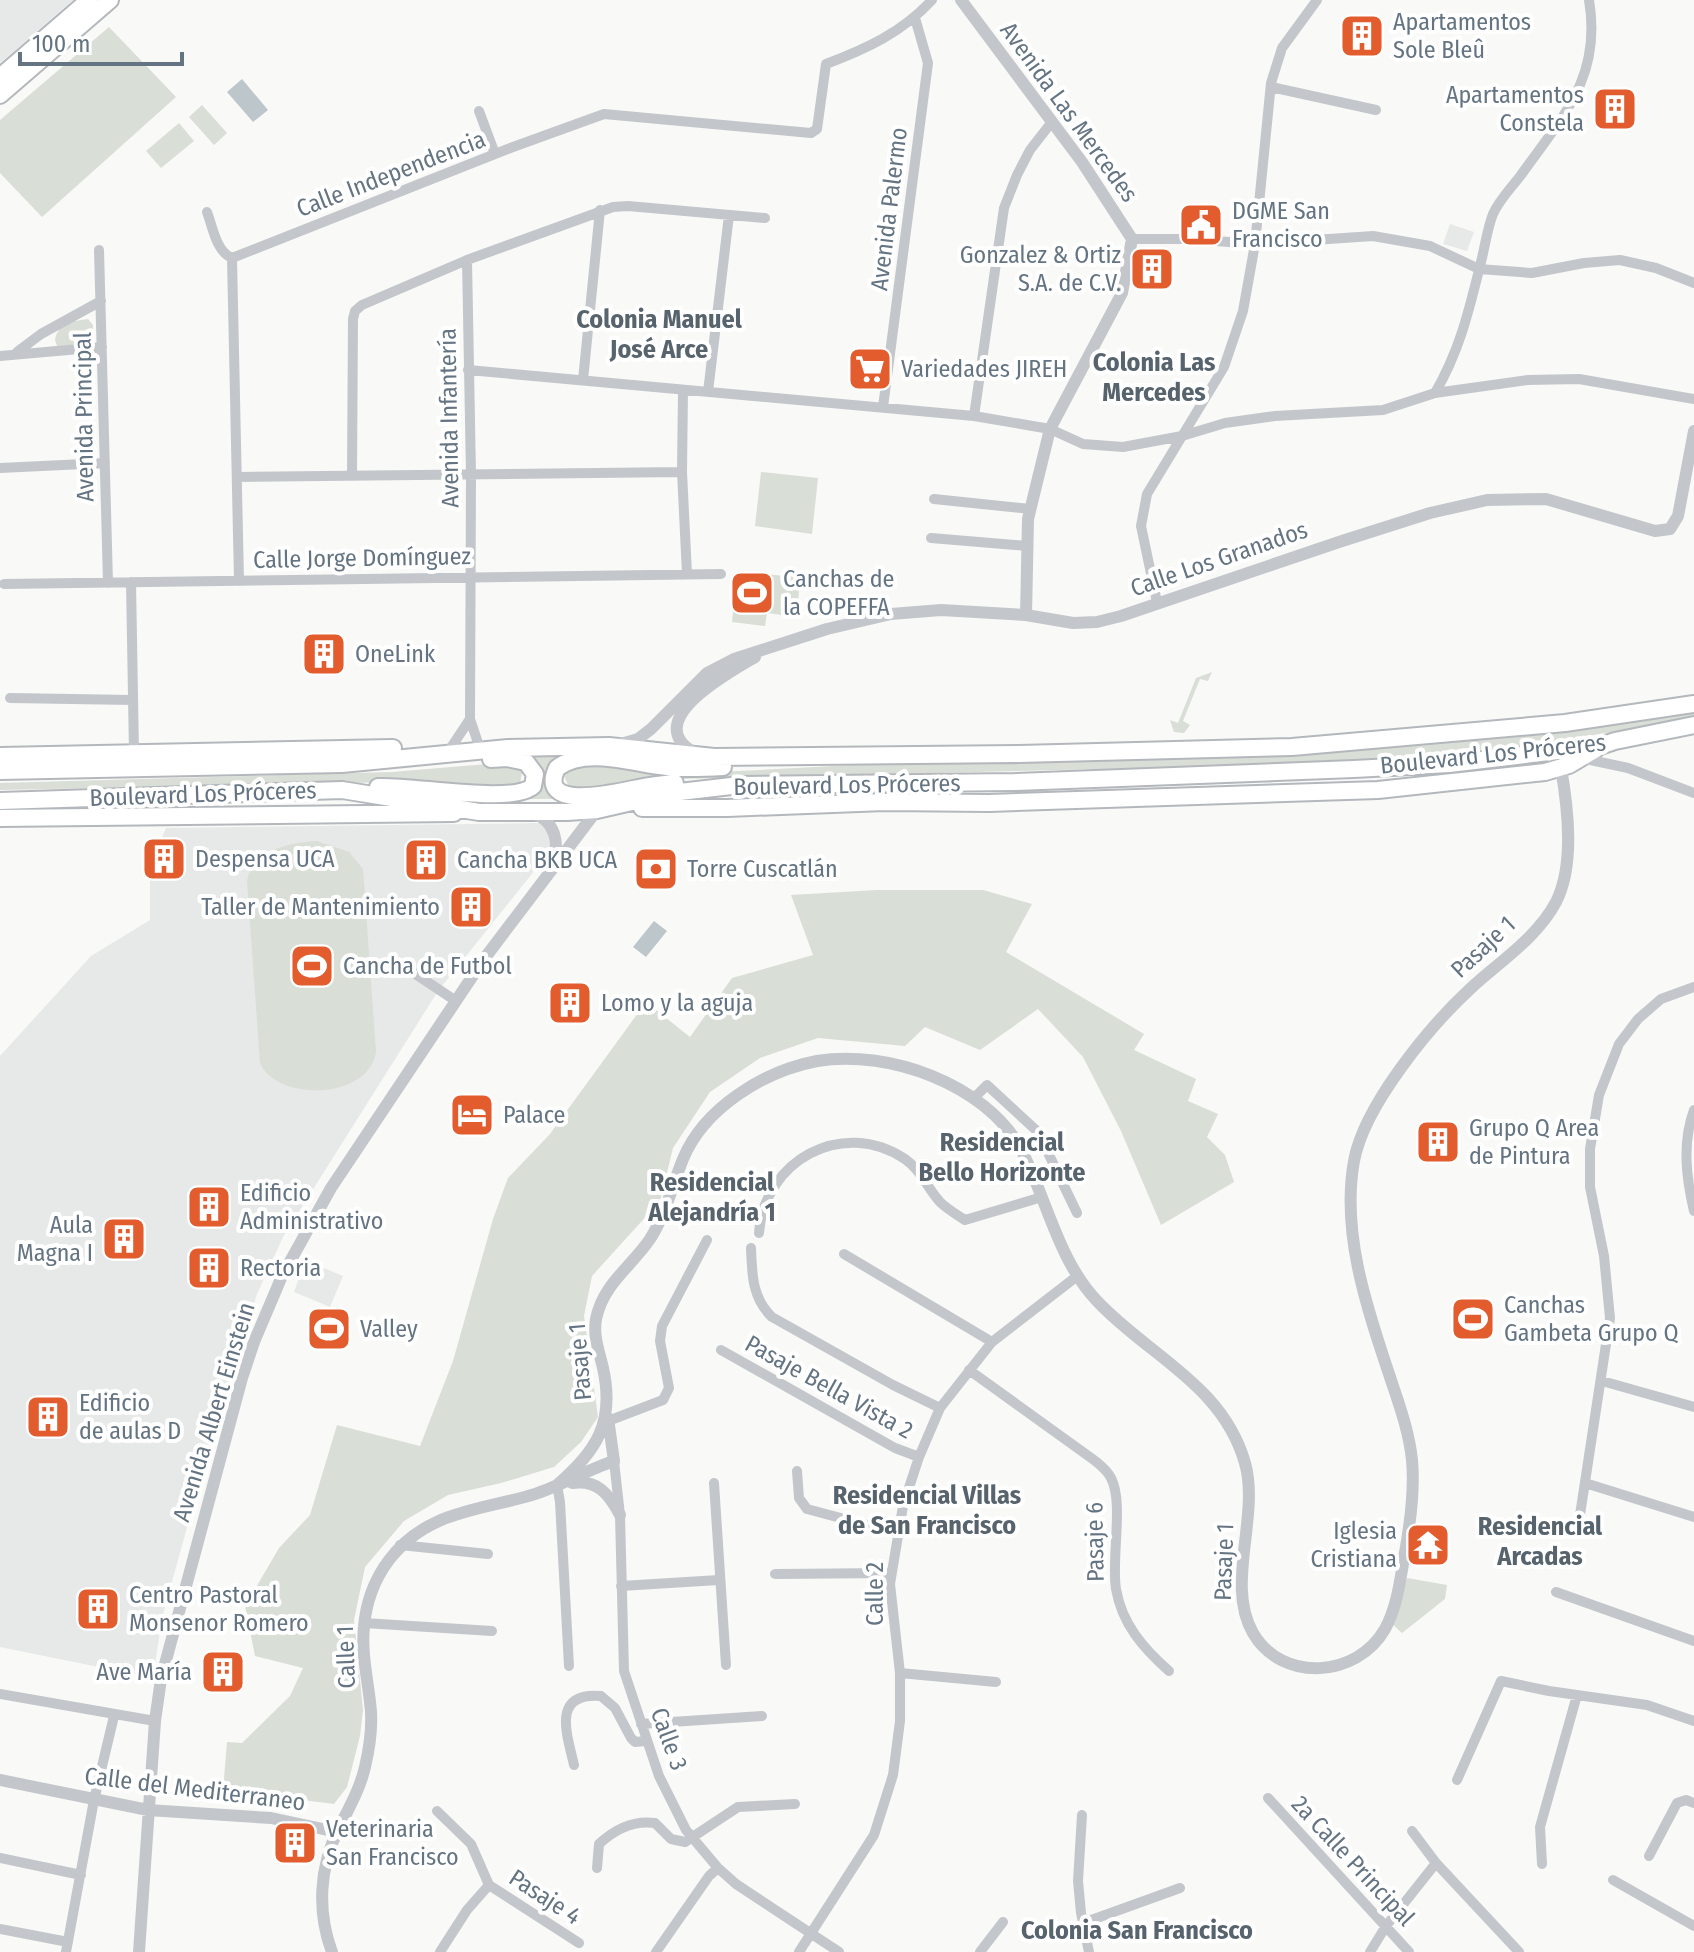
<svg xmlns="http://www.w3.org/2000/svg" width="1694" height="1952" viewBox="0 0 1694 1952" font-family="'Fira Sans Condensed',sans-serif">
<rect width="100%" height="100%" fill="#f9f9f7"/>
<path fill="#e7e8e8" d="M 0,0 L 73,0 L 0,63 Z
M 1450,224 L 1474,232 L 1467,251 L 1443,244 Z
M 539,823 L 547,829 L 551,850 L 438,991 L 283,1237 L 257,1294 L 207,1455 L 162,1618 L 153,1678 L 0,1647 L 0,1056 L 91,956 L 150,920 L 150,865 L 166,828 Z
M 305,1260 L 343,1276 L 330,1307 L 294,1292 Z"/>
<path fill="#d9ded6" d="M 109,27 L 176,97 L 42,217 L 0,173 L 0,120 Z
M 202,105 L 227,133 L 214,145 L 189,117 Z
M 179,123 L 194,141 L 161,168 L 146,151 Z
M 88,319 L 93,325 L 93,341 L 88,345 L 57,346 L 55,340 C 58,323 73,321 88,319 Z
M 761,472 L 818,478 L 812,534 L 755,526 Z
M 737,572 L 800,577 L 797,617 L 767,613 L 765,626 L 732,622 Z
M 1212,672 L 1208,681 L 1200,679 L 1183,721 L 1190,725 L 1184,733 L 1174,732 L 1170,720 L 1178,723 L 1196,678 Z
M 1694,708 L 1694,718 L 1535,745 L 1318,764 L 678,779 L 612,789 L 570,789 L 564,776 L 565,772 L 580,762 L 693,772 L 739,771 L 912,762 L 1333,750 L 1514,735 Z
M 564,753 L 552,761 L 547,776 L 564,799 L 529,799 C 545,785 547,768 527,756 Z
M 499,763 L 520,769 L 522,773 L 520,784 L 506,789 L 397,782 L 0,790 L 0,783 L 392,772 Z
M 317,841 L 349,852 L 363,869 L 376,1052 C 369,1100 277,1102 260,1063 L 247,881 C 253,849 290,843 317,841 Z
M 877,890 L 983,890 L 1032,904 L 1006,952 L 1144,1034 L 1134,1050 L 1196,1079 L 1188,1101 L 1218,1114 L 1207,1137 L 1225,1155 L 1234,1182 L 1161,1225 L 1121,1131 L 1083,1057 L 1038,1009 L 980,1050 L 925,1027 L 905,1046 L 818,1038 L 760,1058 L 710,1092 L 673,1148 L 660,1201 L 592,1276 L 584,1316 L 598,1417 L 581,1442 L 554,1467 L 501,1483 L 448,1495 L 404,1521 L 365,1567 L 354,1620 L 363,1710 L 360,1736 L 347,1787 L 334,1804 C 301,1799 271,1798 237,1803 L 238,1793 L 223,1791 L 227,1742 L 242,1743 L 290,1696 L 303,1668 L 255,1656 L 245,1606 L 279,1548 L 310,1515 L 337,1425 L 420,1446 L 453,1361 L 493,1219 L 508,1178 L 550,1134 L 646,1002 L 690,1037 L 732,978 L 813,955 L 791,895 Z
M 1407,1578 L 1447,1585 L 1445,1599 L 1402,1633 L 1390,1622 Z"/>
<path fill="#bcc6cb" d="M 242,79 L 268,110 L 253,122 L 227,92 Z
M 654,921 L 667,931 L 646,957 L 633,947 Z"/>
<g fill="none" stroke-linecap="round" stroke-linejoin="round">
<g stroke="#b4b8bc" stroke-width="20">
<path id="trunk" d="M 0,77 L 89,0
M 0,95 L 110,0
M 0,756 L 393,748
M 0,771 L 342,764 L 508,748 L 609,746 L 714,757 L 1019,754 L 1292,747 L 1565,723 L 1694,704
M 675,783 C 665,784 654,785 643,787 C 625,790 535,815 557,768 C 586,746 633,764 667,767 C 685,769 704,768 723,767
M 378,787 C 412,785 513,805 533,786 L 535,774 L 526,762 L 507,758 L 491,759
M 0,801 L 342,790 L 479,812 L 567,812 L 597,810 L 671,793 L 740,785 L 1015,782 L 1354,769 L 1449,764 L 1600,746 L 1615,741 L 1694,725
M 642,808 L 727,808 L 885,802 L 989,803 L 1378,790 L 1545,772 L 1569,765 L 1596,749
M 0,818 L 454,813"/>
</g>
<path stroke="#c3c7cb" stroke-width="10" d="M 1271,87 L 1376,110
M 479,111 L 495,154
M 207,212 C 213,228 216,251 232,258
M 1132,239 L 1190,239 L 1255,244 L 1373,236 L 1430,246 L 1479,269 L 1532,273 L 1584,263 L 1620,260 L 1656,268 L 1694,283
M 99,250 L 108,583
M 232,258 L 513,147 L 604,114 L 811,133 L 817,129 L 826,64 C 866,49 903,32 932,0
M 232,258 L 239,581
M 467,260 L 471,474 L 470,719 L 480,749
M 17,352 L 41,334 L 101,301
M 0,356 L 102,347
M 468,370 L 974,416 L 1050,429 L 1083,444 L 1123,447 L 1182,436 L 1225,423 L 1275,416 L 1383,410 L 1435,393 L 1528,380 L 1579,379 L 1694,399
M 583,380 L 600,210
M 683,391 L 682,472 L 687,574
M 708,392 L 729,215
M 1435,393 C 1460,350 1469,310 1481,262 C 1485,247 1487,229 1493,214 C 1499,200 1512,187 1521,175 C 1563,116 1602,77 1589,0
M 883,407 L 928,63 L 915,18
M 974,416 L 1004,208 L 1017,175 L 1030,150 L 1051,123
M 0,468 L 105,463
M 352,476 L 353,319 L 355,311 L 362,305 L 467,260 L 613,207 L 628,206 L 765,218
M 238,477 L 682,472
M 934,499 L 1030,509
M 931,538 L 1027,546
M 131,582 L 134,753
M 4,584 L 721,574
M 1157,602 L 1141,526 L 1147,494 L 1224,367 L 1243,311 L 1255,244 L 1271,83 L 1282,48 L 1317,0
M 10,698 L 133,700
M 450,749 L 470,719
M 1581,758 L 1628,768 L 1694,793
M 402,965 L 456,1001
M 973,1099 L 987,1085 L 1038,1132 L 1077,1213
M 1694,1110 C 1682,1143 1686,1177 1694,1211
M 759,1233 C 764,1161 842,1117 905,1159 C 921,1170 927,1188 940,1202 C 947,1209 956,1214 965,1220 L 1042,1197
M 751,1248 C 752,1274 752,1298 772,1317 L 893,1385 L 940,1408
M 844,1254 L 992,1342
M 721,1350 L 895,1448 L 919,1457
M 969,1370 L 1094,1460 C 1100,1465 1107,1470 1111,1478 C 1124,1502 1111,1559 1116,1589 C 1122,1624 1143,1648 1169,1671
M 1602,1381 L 1694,1407
M 608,1421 L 663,1400 L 669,1388 L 660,1341 L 662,1326 L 707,1240
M 614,1461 L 620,1515 L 624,1671 L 659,1776 L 686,1830 L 718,1868 L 736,1884 L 839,1952
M 797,1471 L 799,1498 L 807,1509 L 897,1533
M 714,1483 L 726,1665
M 1585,1483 L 1694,1517
M 557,1485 L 560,1502 L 569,1666
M 1578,1528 L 1610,1318 L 1604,1256 L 1590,1187 L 1590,1149 L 1599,1095 L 1619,1044 L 1638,1019 L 1661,999 L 1694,987
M 400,1545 L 488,1554
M 775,1574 L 891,1573
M 621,1586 L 719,1580
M 1556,1592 L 1694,1641
M 364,1623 L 492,1631
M 900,1673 L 996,1682
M 0,1694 L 155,1721
M 641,1724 L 762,1716
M 574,1765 C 567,1734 551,1692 601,1696 L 615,1708 L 631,1738 L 635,1742 L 646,1741
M 1457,1780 L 1501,1681 L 1549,1691 L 1647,1705 L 1694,1721
M 1268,1798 L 1409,1952
M 437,1811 L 471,1844 L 489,1885 L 579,1943
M 1082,1815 L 1078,1881 L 1081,1913 L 1089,1952
M 1412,1831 L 1436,1863 L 1519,1952
M 1649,1856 L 1677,1803 L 1686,1800 L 1694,1803
M 0,1858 L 81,1875
M 1542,1864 L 1540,1827 L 1577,1695
M 597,1868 L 599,1844 C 615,1829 633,1820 655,1823 L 671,1839 L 685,1842 L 738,1807 L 795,1804
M 1613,1880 L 1694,1926
M 1083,1923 L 1180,1888
M 0,1929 L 68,1942
M 66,1952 L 94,1800 L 114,1716
M 440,1952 L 467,1910 L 489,1885
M 656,1952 L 709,1876 L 718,1868
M 799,1952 L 874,1835 L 893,1775 L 900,1721 L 900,1673 L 890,1584 L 903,1506 L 919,1457 L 940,1408 L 992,1342 L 1076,1277
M 980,1952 L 1003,1922
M 1370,1952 L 1386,1926 L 1436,1863"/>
<path stroke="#c3c7cb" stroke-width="12" d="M 961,0 L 1082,162 L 1132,239 L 1122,293 L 1050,429 L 1028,519 L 1026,615
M 621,744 L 638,739 L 651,729 L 707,673 L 734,659 L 827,629 L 891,614 L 941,610 L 1026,615 L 1073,623 L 1097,622 L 1121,616 L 1342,541 L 1430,513 L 1487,500 L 1546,499 L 1655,531 L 1670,529 L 1678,516 L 1694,431
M 695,753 C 638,721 730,672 755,657
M 535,814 C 555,822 559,842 554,862
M 572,1483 C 597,1479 609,1494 620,1515
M 557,1485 C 597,1451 615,1422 603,1368 C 599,1351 593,1336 596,1319 C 603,1284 631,1267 650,1239 C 666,1214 672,1186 683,1159 C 704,1108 764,1071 817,1061 C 887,1049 986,1084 1021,1149 C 1047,1199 1058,1261 1098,1302 C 1149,1356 1223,1385 1245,1463 C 1260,1516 1225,1585 1253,1633 C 1282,1683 1357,1678 1385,1629 C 1397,1607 1400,1581 1404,1558 C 1410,1526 1415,1492 1412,1460 C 1409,1431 1399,1404 1390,1377 C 1367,1308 1341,1233 1354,1161 C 1364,1106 1429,1027 1470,989 C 1499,962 1537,938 1556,902 C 1575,865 1568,808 1561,768
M 0,1780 L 148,1810 L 271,1818 L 337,1832
M 139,1952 L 155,1721 L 161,1679 L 242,1378 L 254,1342 L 282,1276 L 331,1188 L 484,959 L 597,810
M 332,1952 C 317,1912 319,1867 339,1828 C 349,1808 360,1789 365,1767 C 369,1750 372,1729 371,1712 C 369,1684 361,1656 364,1627 C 366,1602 374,1580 389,1560 C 427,1510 480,1511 535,1494 C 562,1485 587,1470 614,1461 L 608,1418"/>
<use href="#trunk" stroke="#fff" stroke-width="16"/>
</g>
<defs>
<g id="building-square" transform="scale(2.3)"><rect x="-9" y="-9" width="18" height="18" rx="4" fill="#e25c2e" stroke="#fff"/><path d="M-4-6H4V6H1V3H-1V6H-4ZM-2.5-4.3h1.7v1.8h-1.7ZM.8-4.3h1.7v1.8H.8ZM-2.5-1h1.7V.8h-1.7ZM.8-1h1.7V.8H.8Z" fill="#fff"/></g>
<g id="civic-square" transform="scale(2.3)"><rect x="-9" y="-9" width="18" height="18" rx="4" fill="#e25c2e" stroke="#fff"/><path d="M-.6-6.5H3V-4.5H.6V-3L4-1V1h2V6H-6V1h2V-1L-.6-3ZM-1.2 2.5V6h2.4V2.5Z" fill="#fff"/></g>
<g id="supermarket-square" transform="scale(2.3)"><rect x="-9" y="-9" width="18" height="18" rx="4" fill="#e25c2e" stroke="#fff"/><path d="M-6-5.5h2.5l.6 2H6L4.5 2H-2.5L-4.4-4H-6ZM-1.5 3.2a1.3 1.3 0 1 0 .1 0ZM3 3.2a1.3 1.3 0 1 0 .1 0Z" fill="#fff"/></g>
<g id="stadium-square" transform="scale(2.3)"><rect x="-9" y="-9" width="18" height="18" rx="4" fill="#e25c2e" stroke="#fff"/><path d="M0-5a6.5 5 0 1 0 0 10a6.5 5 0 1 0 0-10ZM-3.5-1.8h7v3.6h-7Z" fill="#fff"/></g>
<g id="bank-square" transform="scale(2.3)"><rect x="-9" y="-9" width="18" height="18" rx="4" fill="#e25c2e" stroke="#fff"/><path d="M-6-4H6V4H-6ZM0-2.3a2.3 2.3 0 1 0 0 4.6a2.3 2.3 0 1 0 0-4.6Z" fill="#fff"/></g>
<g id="hotel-square" transform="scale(2.3)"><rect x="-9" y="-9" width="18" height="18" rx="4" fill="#e25c2e" stroke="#fff"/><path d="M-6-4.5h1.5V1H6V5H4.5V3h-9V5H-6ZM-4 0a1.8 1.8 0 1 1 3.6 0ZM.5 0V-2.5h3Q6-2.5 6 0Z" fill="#fff"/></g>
<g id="temple-square" transform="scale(2.3)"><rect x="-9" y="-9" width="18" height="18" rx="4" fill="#e25c2e" stroke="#fff"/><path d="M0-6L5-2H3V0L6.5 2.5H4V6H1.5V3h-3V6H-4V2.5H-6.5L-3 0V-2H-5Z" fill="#fff"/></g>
</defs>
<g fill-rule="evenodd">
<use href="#building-square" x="1362" y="36"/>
<use href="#building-square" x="1615" y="109"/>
<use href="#civic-square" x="1201" y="225"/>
<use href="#building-square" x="1152" y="269"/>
<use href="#supermarket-square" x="870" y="369"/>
<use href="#stadium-square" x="752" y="593"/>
<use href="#building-square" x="324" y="654"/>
<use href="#building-square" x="164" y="859"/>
<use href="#building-square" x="426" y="860"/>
<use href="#bank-square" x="656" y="869"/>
<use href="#building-square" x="471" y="907"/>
<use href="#stadium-square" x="312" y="966"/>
<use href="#building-square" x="570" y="1003"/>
<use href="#hotel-square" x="472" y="1115"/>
<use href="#building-square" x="1438" y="1142"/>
<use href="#building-square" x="209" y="1207"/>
<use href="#building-square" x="124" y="1239"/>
<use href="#building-square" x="209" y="1268"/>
<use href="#stadium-square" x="1473" y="1319"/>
<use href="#stadium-square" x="329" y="1329"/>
<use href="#building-square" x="48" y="1417"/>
<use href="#temple-square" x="1428" y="1545"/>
<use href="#building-square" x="98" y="1609"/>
<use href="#building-square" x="223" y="1672"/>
<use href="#building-square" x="295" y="1843"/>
</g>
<g text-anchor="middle" stroke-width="8" stroke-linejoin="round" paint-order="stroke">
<g font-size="24" fill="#657482" stroke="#fff" text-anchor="start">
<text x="1393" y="30">Apartamentos<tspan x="1393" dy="28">Sole Bleû</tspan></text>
<text x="1584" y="103" text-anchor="end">Apartamentos<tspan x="1584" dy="28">Constela</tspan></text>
<text x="1232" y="219">DGME San<tspan x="1232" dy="28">Francisco</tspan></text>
<text x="1121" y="263" text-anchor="end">Gonzalez &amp; Ortiz<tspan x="1121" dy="28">S.A. de C.V.</tspan></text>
<text x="901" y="377">Variedades JIREH</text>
<text x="783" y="587">Canchas de<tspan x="783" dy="28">la COPEFFA</tspan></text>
<text x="355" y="662">OneLink</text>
<text x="195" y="867">Despensa UCA</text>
<text x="457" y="868">Cancha BKB UCA</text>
<text x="687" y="877">Torre Cuscatlán</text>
<text x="440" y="915" text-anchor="end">Taller de Mantenimiento</text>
<text x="343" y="974">Cancha de Futbol</text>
<text x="601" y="1011">Lomo y la aguja</text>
<text x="503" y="1123">Palace</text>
<text x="1469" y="1136">Grupo Q Area<tspan x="1469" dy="28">de Pintura</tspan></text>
<text x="240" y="1201">Edificio<tspan x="240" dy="28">Administrativo</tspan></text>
<text x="93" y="1233" text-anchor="end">Aula<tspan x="93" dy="28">Magna I</tspan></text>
<text x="240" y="1276">Rectoria</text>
<text x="1504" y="1313">Canchas<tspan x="1504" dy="28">Gambeta Grupo Q</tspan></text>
<text x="360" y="1337">Valley</text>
<text x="79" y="1411">Edificio<tspan x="79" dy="28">de aulas D</tspan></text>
<text x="1397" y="1539" text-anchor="end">Iglesia<tspan x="1397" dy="28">Cristiana</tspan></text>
<text x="129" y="1603">Centro Pastoral<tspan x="129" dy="28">Monsenor Romero</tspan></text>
<text x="192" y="1680" text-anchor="end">Ave María</text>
<text x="326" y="1837">Veterinaria<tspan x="326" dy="28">San Francisco</tspan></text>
</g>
<g font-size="24" fill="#657482" stroke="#fff">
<text transform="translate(1069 112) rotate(54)" y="8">Avenida Las Mercedes</text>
<text transform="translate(391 174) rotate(-21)" y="8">Calle Independencia</text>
<text transform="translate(889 209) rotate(-83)" y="8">Avenida Palermo</text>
<text transform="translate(84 417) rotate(-91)" y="8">Avenida Principal</text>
<text transform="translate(449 418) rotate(-91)" y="8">Avenida Infantería</text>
<text transform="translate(362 558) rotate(-1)" y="8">Calle Jorge Domínguez</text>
<text transform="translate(1219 559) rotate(-19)" y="8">Calle Los Granados</text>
<text transform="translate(1493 754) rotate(-6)" y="8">Boulevard Los Próceres</text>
<text transform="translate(847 785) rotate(-1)" y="8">Boulevard Los Próceres</text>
<text transform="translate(203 794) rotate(-2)" y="8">Boulevard Los Próceres</text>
<text transform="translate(1483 947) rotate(-43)" y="8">Pasaje 1</text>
<text transform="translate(580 1362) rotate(-95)" y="8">Pasaje 1</text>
<text transform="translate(829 1387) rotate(29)" y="8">Pasaje Bella Vista 2</text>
<text transform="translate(214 1412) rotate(-73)" y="8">Avenida Albert Einstein</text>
<text transform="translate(1095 1542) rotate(-91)" y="8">Pasaje 6</text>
<text transform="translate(1224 1562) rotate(-88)" y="8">Pasaje 1</text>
<text transform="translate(875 1594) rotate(-90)" y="8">Calle 2</text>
<text transform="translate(346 1657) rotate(-92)" y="8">Calle 1</text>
<text transform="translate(669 1739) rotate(70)" y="8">Calle 3</text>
<text transform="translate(195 1789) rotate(7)" y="8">Calle del Mediterraneo</text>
<text transform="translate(1353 1861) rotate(47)" y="8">2a Calle Principal</text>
<text transform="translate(545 1897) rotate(33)" y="8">Pasaje 4</text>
</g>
<g font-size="26" font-weight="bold" fill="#57636d" stroke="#fff">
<text x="659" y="328">Colonia Manuel<tspan x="659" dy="30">José Arce</tspan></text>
<text x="1154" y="371">Colonia Las<tspan x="1154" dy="30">Mercedes</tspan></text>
<text x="1002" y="1151">Residencial<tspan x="1002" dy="30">Bello Horizonte</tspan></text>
<text x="712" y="1191">Residencial<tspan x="712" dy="30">Alejandría 1</tspan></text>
<text x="927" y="1504">Residencial Villas<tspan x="927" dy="30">de San Francisco</tspan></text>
<text x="1540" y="1535">Residencial<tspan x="1540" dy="30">Arcadas</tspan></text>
<text x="1137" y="1939">Colonia San Francisco</text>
</g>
</g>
<path d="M20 52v12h162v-12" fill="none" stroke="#657482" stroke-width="4"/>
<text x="32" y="52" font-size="24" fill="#657482" stroke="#ffffff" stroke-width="6" paint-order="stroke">100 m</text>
</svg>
